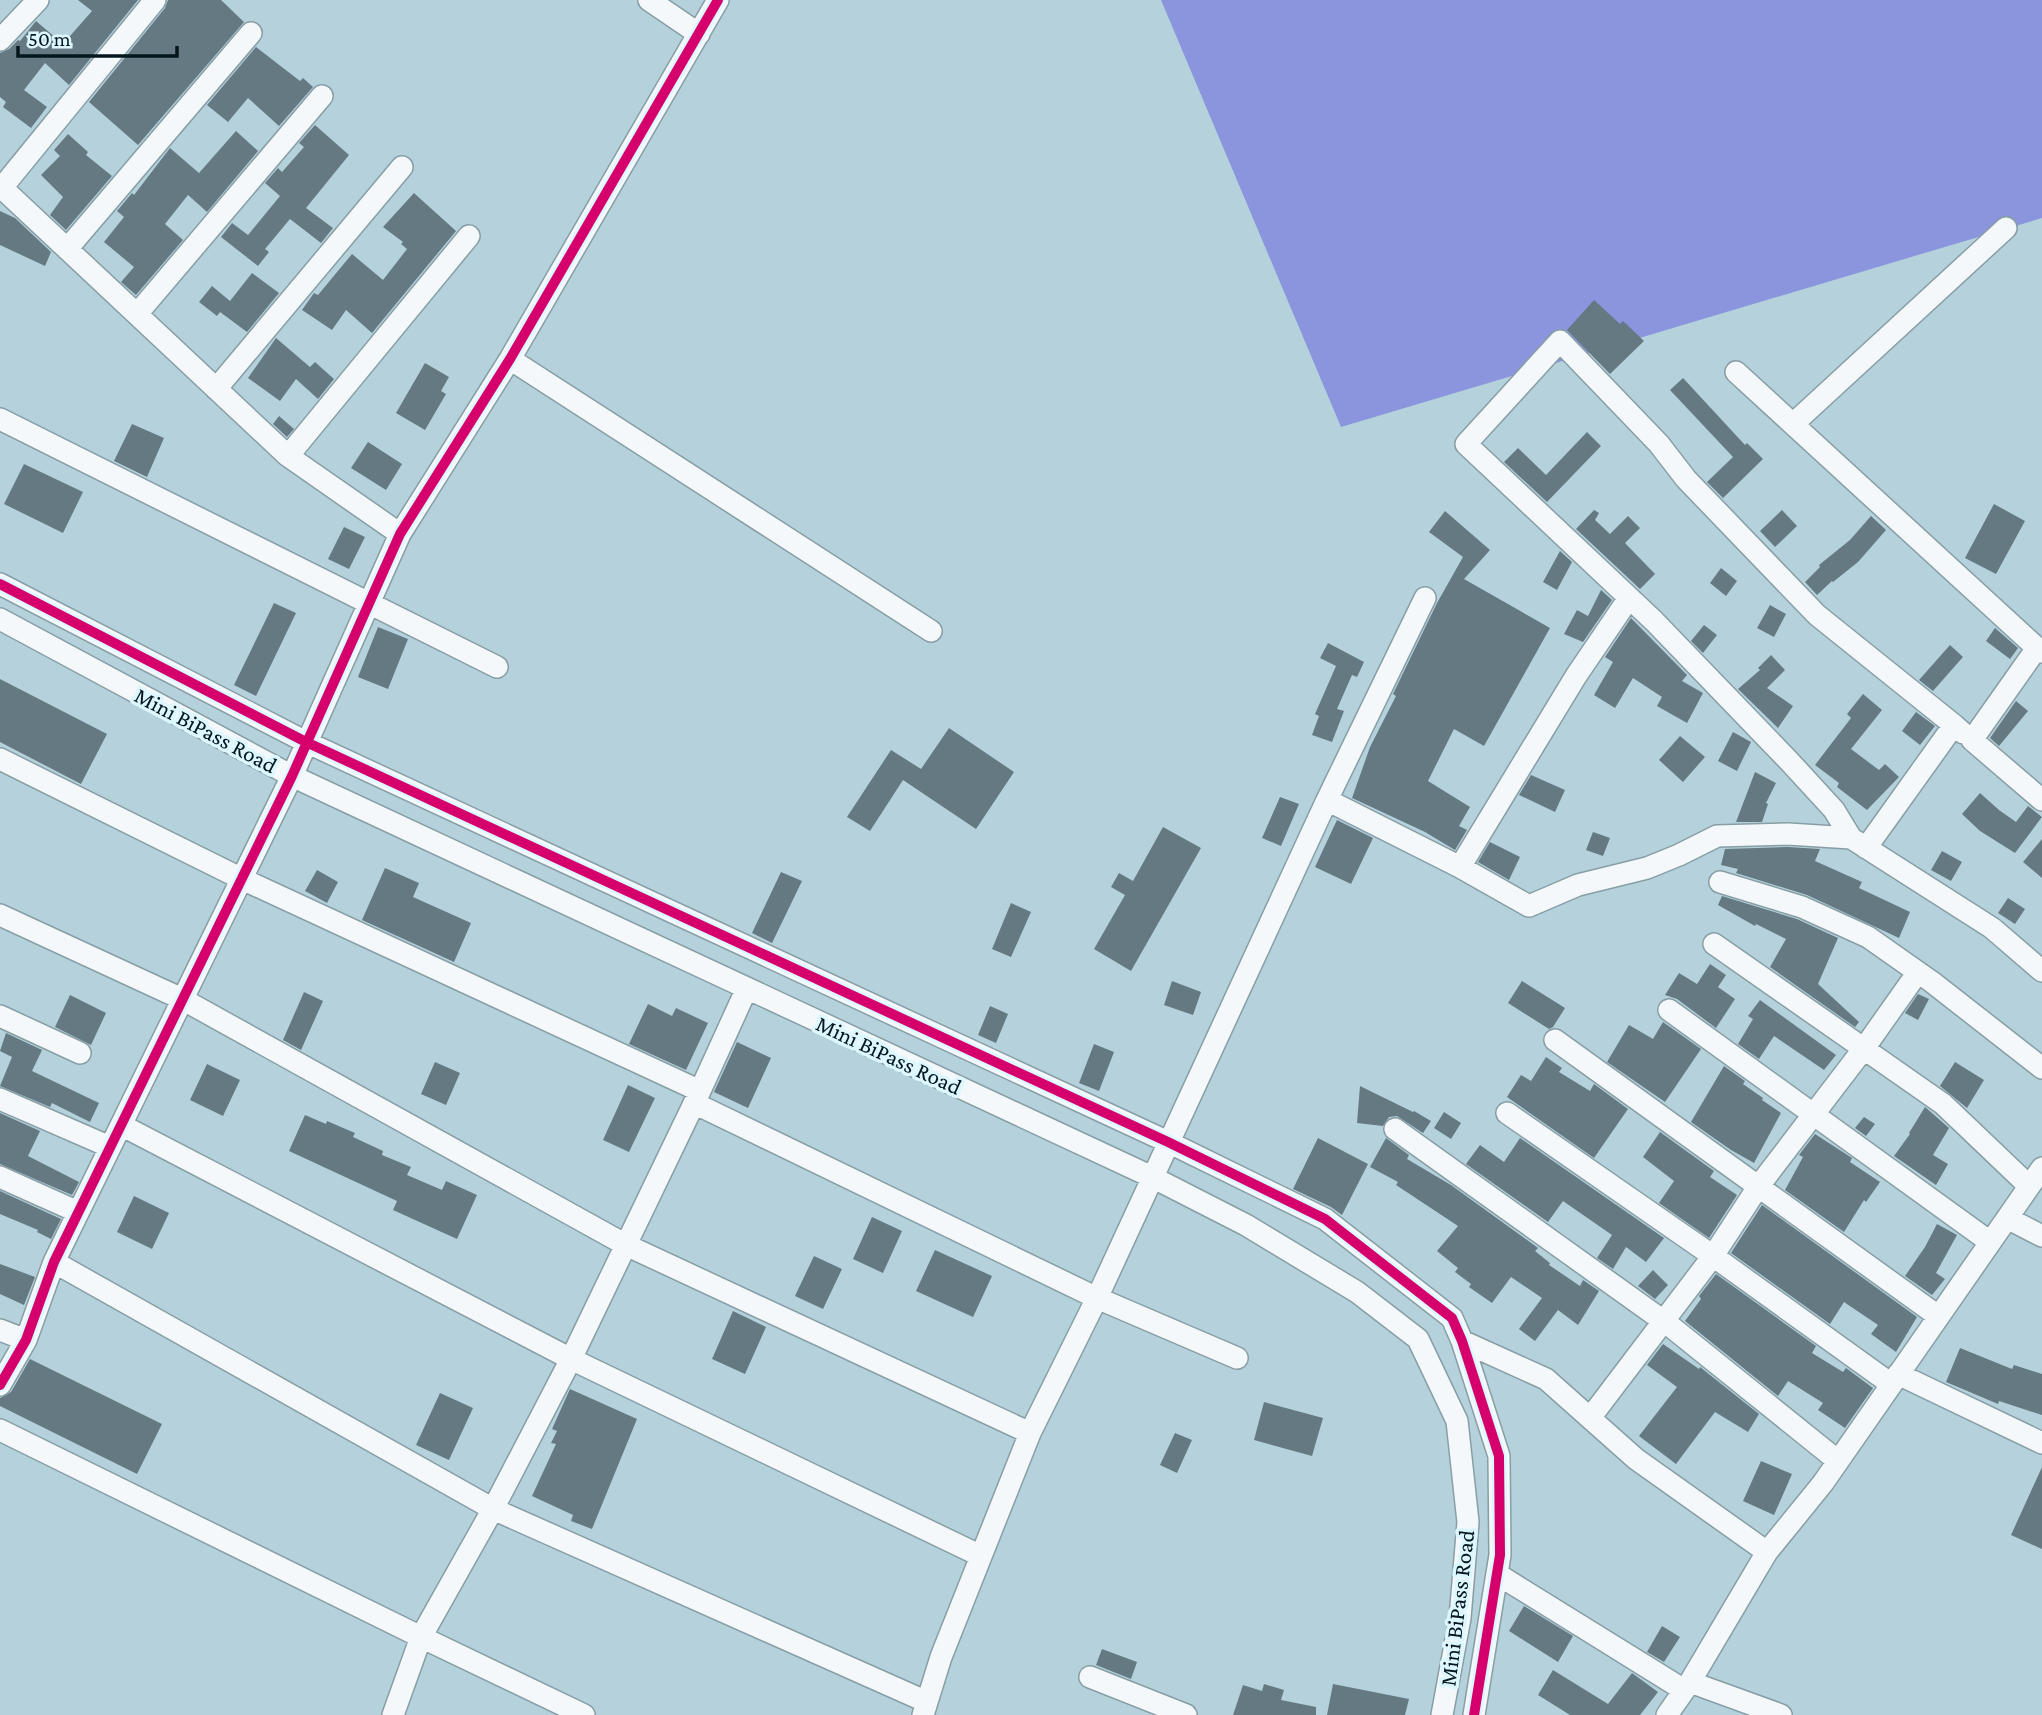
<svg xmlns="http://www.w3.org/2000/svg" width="2042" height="1715" viewBox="0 0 2042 1715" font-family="'Crimson Pro',serif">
<rect width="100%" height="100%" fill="#b5d2dc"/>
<path fill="#8a95dd" d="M 1161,0 L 2042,0 L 2042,218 L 1341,427 Z"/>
<path fill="#657982" d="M 78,0 L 138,0 L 69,85 L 45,63 L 24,90 L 47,107 L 31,128 L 3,107 L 6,102 L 0,97 L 0,53 L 9,49 L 18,40 L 20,41 L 36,21 L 63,44 L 92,11 Z
M 168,0 L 221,0 L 244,22 L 138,145 L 89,102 L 165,8 Z
M 256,47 L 300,81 L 303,78 L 313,87 L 279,126 L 248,98 L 228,122 L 207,105 Z
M 315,125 L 349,155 L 306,208 L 333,228 L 321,243 L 290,219 L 265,249 L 269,252 L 258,266 L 221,237 L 232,223 L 248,235 L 280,196 L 265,183 L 278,168 L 282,172 L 304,147 L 299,143 Z
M 236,131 L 258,151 L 207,212 L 188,195 L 165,224 L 183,240 L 136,295 L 121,282 L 134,267 L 104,242 L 124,217 L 117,211 L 132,193 L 134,195 L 170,148 L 199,173 Z
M 68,134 L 88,152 L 86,155 L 112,176 L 66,230 L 50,215 L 63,197 L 41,175 L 60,156 L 54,150 Z
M 414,193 L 456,231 L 372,333 L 346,310 L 332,330 L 302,310 L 314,293 L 318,295 L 352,254 L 383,280 L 407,249 L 401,244 L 403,242 L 383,227 Z
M 0,211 L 15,218 L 51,252 L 45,266 L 0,245 Z
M 252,273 L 279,293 L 247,332 L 220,312 L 217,316 L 199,302 L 212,286 L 230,301 Z
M 1594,300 L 1620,324 L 1623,321 L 1644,341 L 1610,374 L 1567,330 Z
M 276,338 L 310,367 L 315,362 L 334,379 L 318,399 L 296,379 L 280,401 L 248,378 Z
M 425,363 L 449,377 L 441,391 L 446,394 L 425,430 L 396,413 Z
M 1683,378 L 1745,445 L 1747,443 L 1763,459 L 1723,498 L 1707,482 L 1733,457 L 1670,390 Z
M 279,416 L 294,429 L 287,437 L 273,424 Z
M 132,424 L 164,438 L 147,477 L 114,461 Z
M 1587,432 L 1601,446 L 1547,502 L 1504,462 L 1518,448 L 1546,475 Z
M 368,442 L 402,464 L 386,490 L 351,468 Z
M 24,464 L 83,492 L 63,533 L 4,504 Z
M 1994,504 L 2025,521 L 1996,574 L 1965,558 Z
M 1594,510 L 1599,513 L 1595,520 L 1610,534 L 1628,516 L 1640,528 L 1625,543 L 1655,574 L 1640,589 L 1576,529 Z
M 1782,510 L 1797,526 L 1775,547 L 1760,531 Z
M 1445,511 L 1490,550 L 1464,579 L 1550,628 L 1484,746 L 1454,729 L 1428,781 L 1470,807 L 1459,826 L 1467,830 L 1455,850 L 1425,832 L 1352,798 L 1370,747 L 1396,696 L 1393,694 L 1437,603 L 1463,557 L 1429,532 Z
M 1871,516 L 1886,530 L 1858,562 L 1833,582 L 1832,581 L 1817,595 L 1805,582 L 1820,567 L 1819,565 L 1850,540 Z
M 344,527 L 365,537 L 349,569 L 328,559 Z
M 1560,551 L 1572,562 L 1557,590 L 1543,582 Z
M 1721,568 L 1737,581 L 1726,596 L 1710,583 Z
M 1601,590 L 1612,600 L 1583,642 L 1564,634 L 1577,610 L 1588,616 Z
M 274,603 L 296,613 L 256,696 L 234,685 Z
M 1770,605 L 1786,614 L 1774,637 L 1757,628 Z
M 1631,618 L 1687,675 L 1682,681 L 1703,693 L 1687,723 L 1657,706 L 1662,697 L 1633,678 L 1615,708 L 1594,695 L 1613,662 L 1605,657 Z
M 1704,625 L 1717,635 L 1703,653 L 1691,641 Z
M 378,627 L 408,639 L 388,689 L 358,677 Z
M 1995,628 L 2018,648 L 2010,659 L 1986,641 Z
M 1328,643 L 1364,662 L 1357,677 L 1352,675 L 1337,709 L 1344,711 L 1332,742 L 1312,735 L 1319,716 L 1315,714 L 1336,666 L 1320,658 Z
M 1950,645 L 1963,657 L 1933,691 L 1919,680 Z
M 1771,655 L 1785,670 L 1767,688 L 1793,706 L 1778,728 L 1738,689 L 1760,670 L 1758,668 Z
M 0,679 L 107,734 L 81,784 L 0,742 Z
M 1863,694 L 1882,710 L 1851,749 L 1879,770 L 1885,764 L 1899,777 L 1867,810 L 1837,787 L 1839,783 L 1815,765 L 1851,718 L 1847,714 Z
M 2016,701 L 2028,711 L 1999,746 L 1990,738 Z
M 1916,712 L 1935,726 L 1920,745 L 1902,731 Z
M 949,728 L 1014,772 L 976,829 L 903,780 L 870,831 L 847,817 L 891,750 L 921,769 Z
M 1733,732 L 1751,742 L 1737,771 L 1718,761 Z
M 1680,736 L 1705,757 L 1683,782 L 1659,760 Z
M 1755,772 L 1776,783 L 1766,803 L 1768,804 L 1762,822 L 1736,822 Z
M 1531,775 L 1565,790 L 1555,812 L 1519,795 Z
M 1980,793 L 1999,810 L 2016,822 L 2028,806 L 2042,817 L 2015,853 L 1980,831 L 1962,814 Z
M 1280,797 L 1299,804 L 1281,846 L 1262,838 Z
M 1337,820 L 1373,838 L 1351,884 L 1315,867 Z
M 1163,827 L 1201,848 L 1131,971 L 1094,949 L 1125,895 L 1111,887 L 1119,873 L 1133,881 Z
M 1593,832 L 1610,838 L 1603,856 L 1586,850 Z
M 2042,839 L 2042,878 L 2023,862 Z
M 1490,842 L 1520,857 L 1509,880 L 1478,862 Z
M 1788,847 L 1820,849 L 1815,861 L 1862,882 L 1859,888 L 1910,912 L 1899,938 L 1807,895 L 1736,873 L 1738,869 L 1721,865 L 1725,849 Z
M 1942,851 L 1962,862 L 1951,881 L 1931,870 Z
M 385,868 L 419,883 L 413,897 L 471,923 L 454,962 L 362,920 Z
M 317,870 L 338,882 L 327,903 L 305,891 Z
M 781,872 L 802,881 L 772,943 L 752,933 Z
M 1722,896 L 1797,919 L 1838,938 L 1818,984 L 1859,1022 L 1855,1027 L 1770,967 L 1786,939 L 1756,924 L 1755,926 L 1718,905 Z
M 2008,898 L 2025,909 L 2015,924 L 1998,913 Z
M 1011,903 L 1031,912 L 1011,957 L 992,949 Z
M 1710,964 L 1726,975 L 1718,987 L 1735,999 L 1716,1028 L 1677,999 L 1665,995 L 1679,973 L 1697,984 Z
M 1172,981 L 1201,992 L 1193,1015 L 1164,1005 Z
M 1522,981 L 1565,1008 L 1553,1027 L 1549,1029 L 1508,1003 Z
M 304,992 L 323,1001 L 301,1050 L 283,1040 Z
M 1918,994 L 1929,999 L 1918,1020 L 1905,1013 Z
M 70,995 L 106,1013 L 91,1045 L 55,1027 Z
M 1760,1000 L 1836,1055 L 1824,1070 L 1774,1036 L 1759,1059 L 1738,1044 L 1753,1019 L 1748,1016 Z
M 648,1004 L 672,1016 L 676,1008 L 708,1023 L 686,1070 L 629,1044 Z
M 990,1006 L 1008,1014 L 996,1043 L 978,1035 Z
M 1663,1022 L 1701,1049 L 1665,1102 L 1607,1062 L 1629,1025 L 1653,1039 Z
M 6,1033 L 42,1050 L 32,1071 L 99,1103 L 90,1122 L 52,1103 L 50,1107 L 0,1086 L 12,1057 L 0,1051 Z
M 737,1042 L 771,1058 L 748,1108 L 714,1092 Z
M 1094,1044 L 1114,1052 L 1099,1091 L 1079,1083 Z
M 1546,1057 L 1562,1068 L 1559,1072 L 1590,1091 L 1594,1084 L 1628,1109 L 1594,1158 L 1507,1097 L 1521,1075 L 1531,1081 Z
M 435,1062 L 460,1073 L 446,1105 L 421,1094 Z
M 1955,1062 L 1984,1080 L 1967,1108 L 1940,1086 Z
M 207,1064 L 240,1080 L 223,1116 L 190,1100 Z
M 1724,1066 L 1745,1081 L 1743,1084 L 1763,1098 L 1762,1100 L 1781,1113 L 1754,1163 L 1731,1150 L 1691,1122 Z
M 628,1085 L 655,1098 L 629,1152 L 603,1140 Z
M 1360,1086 L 1413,1112 L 1414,1111 L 1431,1121 L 1423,1133 L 1397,1116 L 1389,1117 L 1383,1126 L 1357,1123 Z
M 1925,1107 L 1949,1128 L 1933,1155 L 1948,1164 L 1936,1185 L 1894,1156 L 1910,1134 L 1909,1133 Z
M 1444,1112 L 1461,1123 L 1451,1139 L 1434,1128 Z
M 0,1113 L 40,1131 L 28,1156 L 79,1182 L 72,1195 L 0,1164 Z
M 305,1115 L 326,1124 L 327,1121 L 355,1133 L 353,1137 L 383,1151 L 382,1155 L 411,1167 L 407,1175 L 442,1190 L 446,1181 L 477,1195 L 457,1239 L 393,1210 L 397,1201 L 289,1151 Z
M 1864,1117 L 1875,1124 L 1866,1136 L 1855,1128 Z
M 1660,1132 L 1714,1171 L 1710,1177 L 1737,1195 L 1709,1238 L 1659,1203 L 1674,1181 L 1643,1157 Z
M 1815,1134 L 1852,1158 L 1850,1162 L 1880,1182 L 1866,1202 L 1864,1200 L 1844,1232 L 1785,1190 L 1803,1157 L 1799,1155 Z
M 1318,1138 L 1368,1164 L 1342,1215 L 1331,1207 L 1293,1189 Z
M 1386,1138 L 1409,1155 L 1407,1159 L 1451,1185 L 1538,1248 L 1535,1251 L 1550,1263 L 1549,1265 L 1580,1286 L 1583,1280 L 1599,1291 L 1578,1325 L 1558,1310 L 1535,1341 L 1519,1329 L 1542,1298 L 1511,1277 L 1492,1303 L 1469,1287 L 1471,1284 L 1455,1272 L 1458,1268 L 1437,1251 L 1458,1226 L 1396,1185 L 1398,1182 L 1370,1167 Z
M 1520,1138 L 1664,1238 L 1646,1262 L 1626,1247 L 1613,1269 L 1597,1258 L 1612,1235 L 1563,1201 L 1548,1222 L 1466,1164 L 1480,1145 L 1504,1162 Z
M 0,1191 L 61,1219 L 51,1239 L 37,1232 L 38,1230 L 0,1214 Z
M 134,1196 L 169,1213 L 152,1249 L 117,1232 Z
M 1762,1205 L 1917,1317 L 1896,1352 L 1871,1334 L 1878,1325 L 1844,1302 L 1830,1324 L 1731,1253 Z
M 872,1217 L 902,1231 L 883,1273 L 853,1259 Z
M 1937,1224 L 1957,1235 L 1936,1273 L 1945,1279 L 1932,1295 L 1905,1276 L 1925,1247 Z
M 935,1250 L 992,1276 L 973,1317 L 916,1291 Z
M 814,1256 L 842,1269 L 823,1309 L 795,1296 Z
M 0,1264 L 35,1277 L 24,1305 L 0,1294 Z
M 1653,1270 L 1668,1285 L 1655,1299 L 1638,1286 Z
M 1716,1274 L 1816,1346 L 1812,1353 L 1843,1372 L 1846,1368 L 1873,1388 L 1845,1428 L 1818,1410 L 1823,1403 L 1788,1381 L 1778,1396 L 1685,1321 L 1701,1299 L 1699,1296 Z
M 733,1311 L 766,1327 L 745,1374 L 712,1359 Z
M 1663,1344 L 1699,1369 L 1700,1367 L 1759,1414 L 1748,1432 L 1715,1412 L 1676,1464 L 1639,1436 L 1677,1387 L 1647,1365 Z
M 1960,1348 L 2012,1369 L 2014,1365 L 2042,1374 L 2042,1415 L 1999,1401 L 1998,1404 L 1946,1382 Z
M 30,1359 L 162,1424 L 137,1474 L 0,1406 L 0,1398 L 11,1392 Z
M 570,1389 L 637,1419 L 592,1529 L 571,1521 L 573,1515 L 532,1496 L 556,1444 L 551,1443 L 557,1431 L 552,1429 Z
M 440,1393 L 473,1408 L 449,1460 L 416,1445 Z
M 1264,1402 L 1323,1418 L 1312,1456 L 1254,1440 Z
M 1175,1433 L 1192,1440 L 1177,1473 L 1160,1465 Z
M 1761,1461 L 1792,1474 L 1774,1515 L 1743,1501 Z
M 2042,1467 L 2042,1549 L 2011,1535 Z
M 1524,1606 L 1573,1636 L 1558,1662 L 1509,1631 Z
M 1662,1626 L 1680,1637 L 1664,1662 L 1647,1652 Z
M 1102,1649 L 1137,1662 L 1131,1679 L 1096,1665 Z
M 1553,1670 L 1608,1704 L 1632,1673 L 1658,1692 L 1640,1715 L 1570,1715 L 1538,1695 Z
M 1264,1684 L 1284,1690 L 1281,1700 L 1316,1707 L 1316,1715 L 1233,1715 L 1243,1685 L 1262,1691 Z
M 1333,1684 L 1409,1699 L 1405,1715 L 1327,1715 Z"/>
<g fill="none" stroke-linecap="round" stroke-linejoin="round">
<g stroke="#879ea5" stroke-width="24">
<path id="minor" d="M 649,0 L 699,34
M 0,40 L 38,0
M 0,186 L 288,456 L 400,534
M 0,190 L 155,0
M 67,249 L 251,33
M 137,314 L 322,96
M 510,359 L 931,631
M 1736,372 L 2037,648
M 216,389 L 402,167
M 0,419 L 497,667
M 1793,424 L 2006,228
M 288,456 L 469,236
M 0,584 L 306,742 L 1168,1142 L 1325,1219 L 1452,1318 L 1462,1341 L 1499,1456 L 1500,1555 L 1474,1715
M 1425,598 L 1327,800 L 1460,867 L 1529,906 L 1578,885 L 1647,868 L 1679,855 L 1717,836 L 1788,834 L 1851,838
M 0,619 L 292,776 L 1152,1177 L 1246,1225 L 1357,1292 L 1418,1339 L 1457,1421 L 1468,1522 L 1460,1618 L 1442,1715
M 2042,652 L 2037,648 L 1972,740 L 2042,800
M 1954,725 L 1817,615 L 1686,479 L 1659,444 L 1560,341 L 1466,444 L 1654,621 L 1789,761 L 1834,810 L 1851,838 L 1992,928 L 2042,971
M 0,759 L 240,878 L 700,1091 L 571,1359 L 493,1509 L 421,1637 L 393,1715
M 1866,848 L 1954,725 L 1963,733
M 1460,867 L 1576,676 L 1629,598
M 1720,882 L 1802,907 L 1868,937 L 1932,982 L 2042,1068
M 0,915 L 182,999 L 626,1245 L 1030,1433
M 1714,944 L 1943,1104 L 2029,1186
M 1669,1010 L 1990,1242
M 0,1016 L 80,1053
M 1555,1040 L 1938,1316
M 700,1091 L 747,988
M 0,1099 L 110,1147
M 694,1103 L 1097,1298 L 1237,1358
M 1507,1113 L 1713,1256 L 1891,1384
M 121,1125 L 571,1359 L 981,1556
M 1395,1129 L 1669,1325 L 1838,1461
M 0,1177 L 78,1212
M 2007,1218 L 2042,1236
M 54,1262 L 493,1509 L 927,1702
M 0,1330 L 26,1340
M 1462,1341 L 1546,1379 L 1636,1459 L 1767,1552 L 1690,1682 L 1667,1715
M 1898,1374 L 2042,1443
M 0,1385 L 26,1340 L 54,1262 L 292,776 L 400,534 L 510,359 L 718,0
M 1590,1418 L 1713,1256 L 1758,1187 L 1865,1047 L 1918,972
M 0,1430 L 421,1637 L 584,1715
M 1767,1552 L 1823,1483 L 2042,1168
M 1497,1574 L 1684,1690
M 1090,1677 L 1186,1715
M 1690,1682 L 1781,1715
M 923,1715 L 941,1657 L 1030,1433 L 1097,1298 L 1327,800"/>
</g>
<use href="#minor" stroke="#f4f8fa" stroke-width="21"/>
<g stroke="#ddf7ff" stroke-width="15">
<path id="cycleway" d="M 0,584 L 306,742 L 1168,1142 L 1325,1219 L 1452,1318 L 1462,1341 L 1499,1456 L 1500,1555 L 1474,1715
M 0,1385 L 26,1340 L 54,1262 L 292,776 L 400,534 L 510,359 L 718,0"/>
</g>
<use href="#cycleway" stroke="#d6006c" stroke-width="10"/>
</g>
<g text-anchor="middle" stroke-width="7" stroke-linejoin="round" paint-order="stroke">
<g font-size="23" fill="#03171d" stroke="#ddf7ff">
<text transform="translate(206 730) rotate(28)" y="8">Mini BiPass Road</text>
<text transform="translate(889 1055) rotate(25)" y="8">Mini BiPass Road</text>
<text transform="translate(1457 1608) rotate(-83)" y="8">Mini BiPass Road</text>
</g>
</g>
<path d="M18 46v10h159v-10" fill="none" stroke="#03171d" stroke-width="3.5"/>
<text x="28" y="46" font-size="21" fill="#03171d" stroke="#ddf7ff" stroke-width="5" paint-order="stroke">50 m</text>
</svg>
